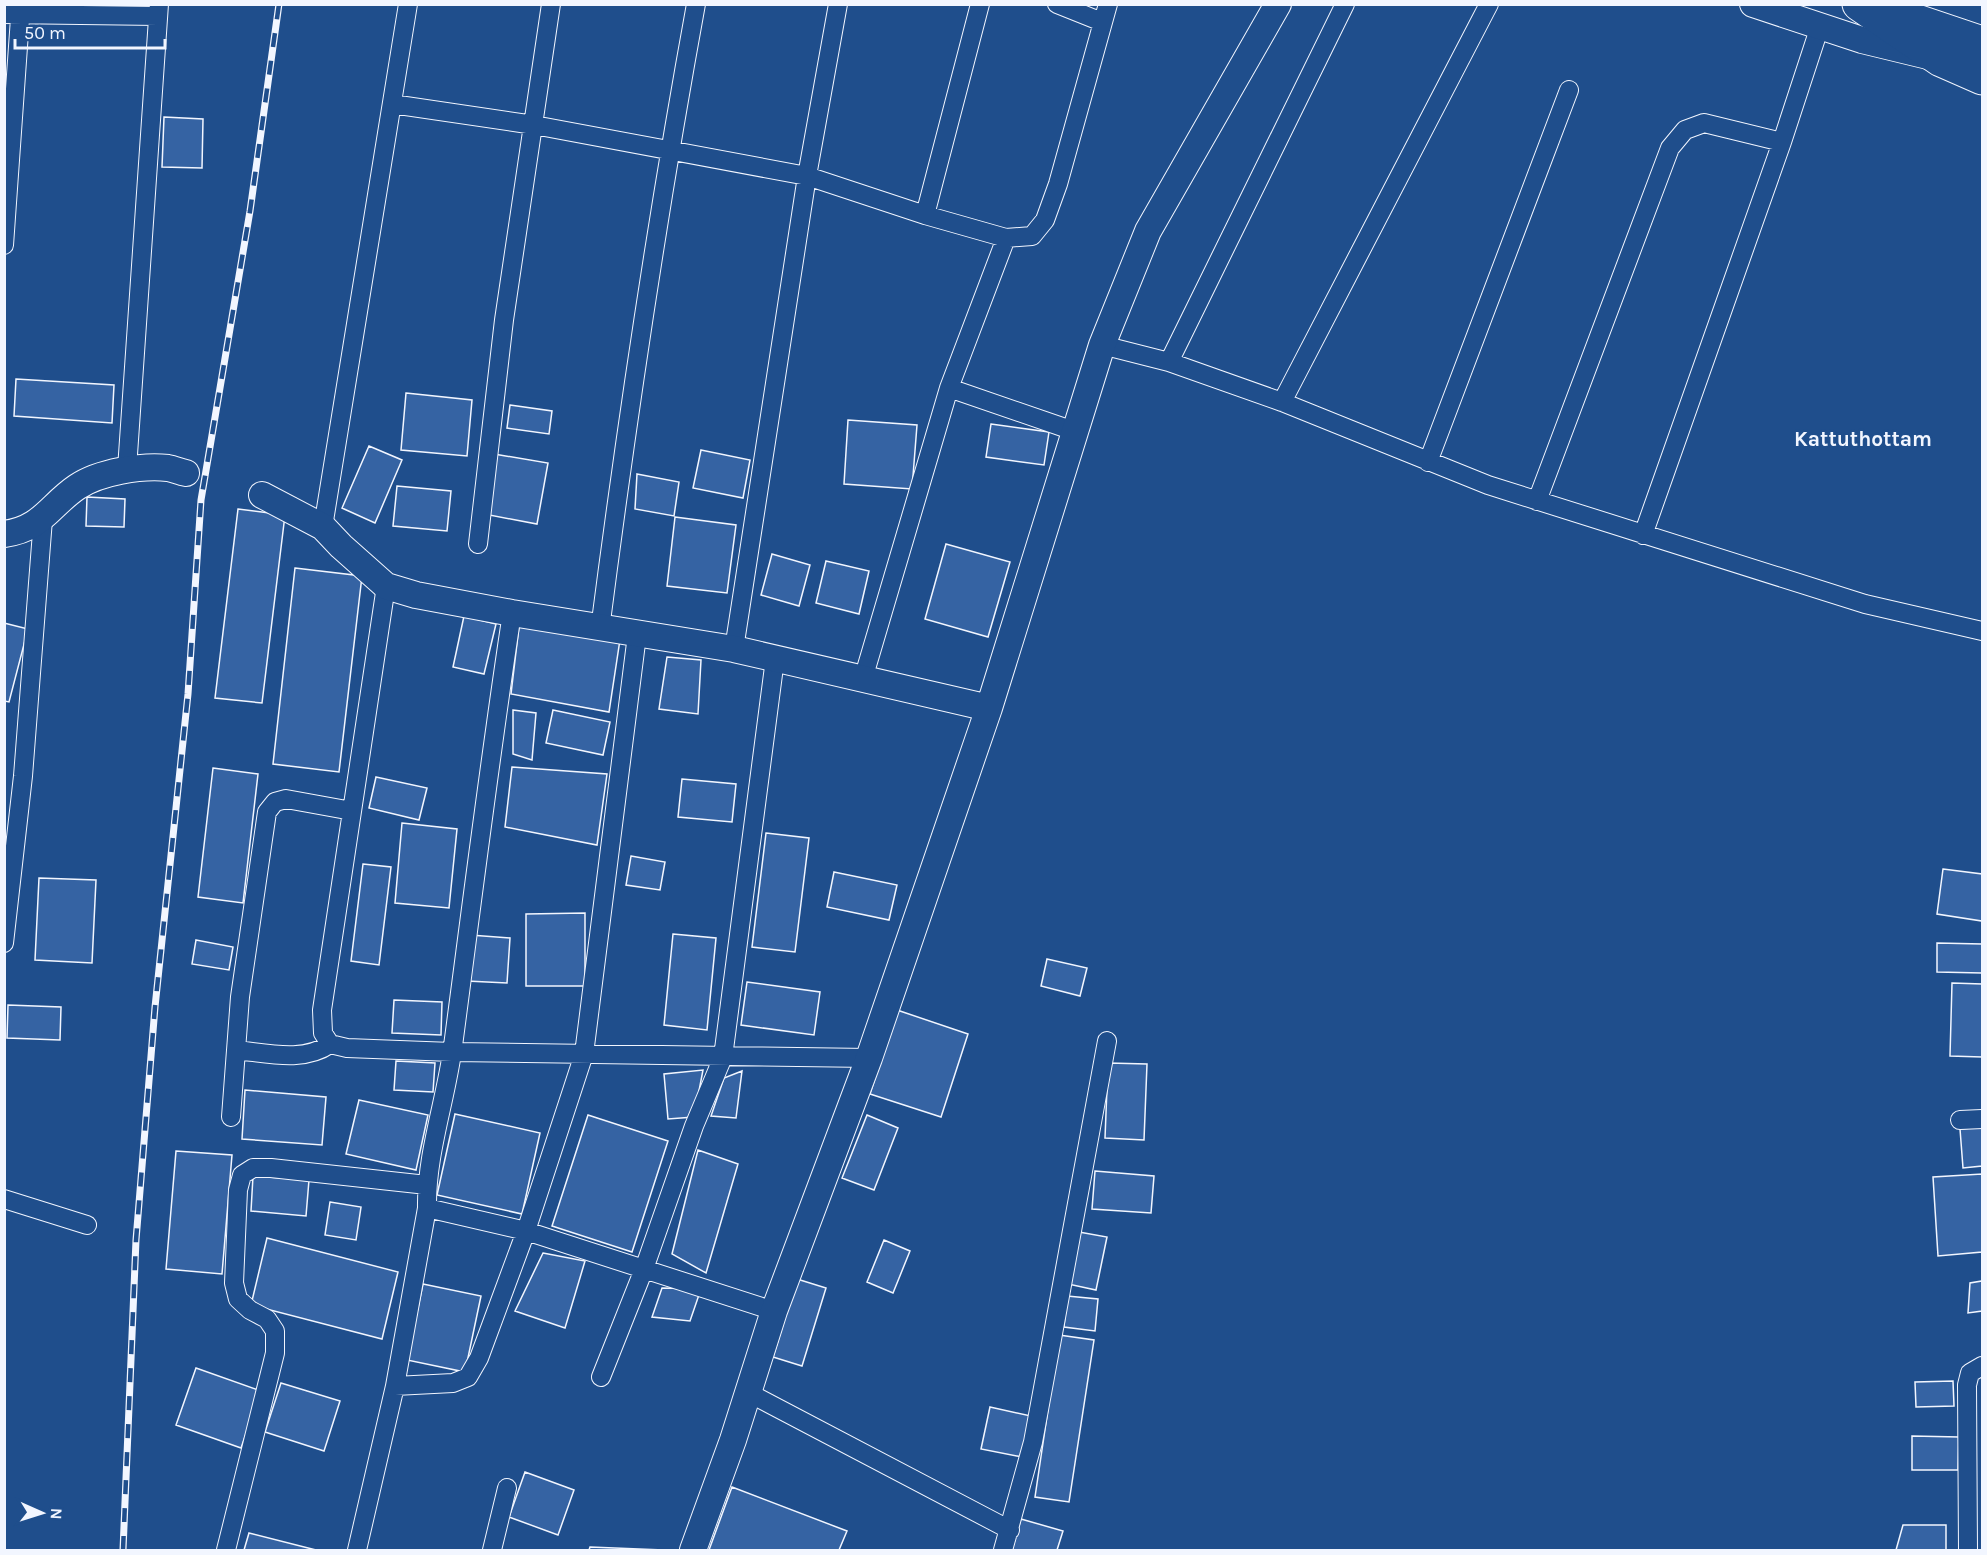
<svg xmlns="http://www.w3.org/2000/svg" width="1987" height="1555" viewBox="0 0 1987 1555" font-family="Karla,sans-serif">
<rect width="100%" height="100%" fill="#1f4e8c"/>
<path fill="#3563a3" stroke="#f2f6ff" stroke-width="1.5" d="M 164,117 L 203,119 L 202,168 L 162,167 Z
M 16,379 L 114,385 L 112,423 L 14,416 Z
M 406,393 L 472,400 L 467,456 L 401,450 Z
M 510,405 L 552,411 L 549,434 L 507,428 Z
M 848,420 L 917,425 L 912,489 L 844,484 Z
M 991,424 L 1049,432 L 1044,465 L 986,457 Z
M 369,446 L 402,460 L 375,523 L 342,508 Z
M 701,450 L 750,460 L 743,498 L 693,488 Z
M 494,454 L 548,463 L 537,524 L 484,514 Z
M 637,474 L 679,482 L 674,516 L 635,509 Z
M 397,486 L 451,491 L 447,531 L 393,526 Z
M 87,497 L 125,499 L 124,527 L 86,526 Z
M 238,509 L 285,515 L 262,703 L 215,698 Z
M 675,517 L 736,525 L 727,593 L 667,586 Z
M 946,544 L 1010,562 L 988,637 L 925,619 Z
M 772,554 L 810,565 L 799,606 L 761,595 Z
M 826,561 L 869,571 L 859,614 L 816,603 Z
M 295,568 L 362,576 L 339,772 L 273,764 Z
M 464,616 L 496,624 L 484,674 L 453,667 Z
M 520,618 L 621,633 L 609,712 L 511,694 Z
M 4,623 L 28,629 L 9,702 L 4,701 Z
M 667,657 L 701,660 L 698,714 L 659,709 Z
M 513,710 L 536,713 L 532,760 L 513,754 Z
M 553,710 L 610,722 L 603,755 L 546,743 Z
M 512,767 L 607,774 L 597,845 L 505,827 Z
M 213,768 L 258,774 L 243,903 L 198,897 Z
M 376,777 L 427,788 L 419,820 L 369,808 Z
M 682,779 L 736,784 L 732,822 L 678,817 Z
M 402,823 L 457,829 L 449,908 L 395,903 Z
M 766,833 L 809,838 L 795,952 L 752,947 Z
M 631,856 L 665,862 L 660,890 L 626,885 Z
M 363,864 L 391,867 L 379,965 L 351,961 Z
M 1943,869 L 1982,874 L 1982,921 L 1937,914 Z
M 834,872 L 897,885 L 889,920 L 827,907 Z
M 39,878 L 96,880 L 92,963 L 35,960 Z
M 585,913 L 585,986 L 526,986 L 526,914 Z
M 673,934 L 716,938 L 707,1030 L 664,1025 Z
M 470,935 L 510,938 L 507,983 L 467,981 Z
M 196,940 L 233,947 L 229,970 L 192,964 Z
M 1937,943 L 1982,944 L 1982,973 L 1937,972 Z
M 1047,959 L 1087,968 L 1080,996 L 1041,986 Z
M 747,982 L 820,992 L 814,1035 L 741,1025 Z
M 1952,983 L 1982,984 L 1982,1057 L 1950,1056 Z
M 394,1000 L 442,1002 L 441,1035 L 392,1033 Z
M 8,1005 L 61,1007 L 60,1040 L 7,1038 Z
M 897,1010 L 968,1034 L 941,1117 L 870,1094 Z
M 396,1061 L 435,1063 L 433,1092 L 394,1090 Z
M 1108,1063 L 1147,1064 L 1144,1140 L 1105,1138 Z
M 703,1070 L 694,1117 L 668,1119 L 664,1074 Z
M 742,1071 L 736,1118 L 711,1116 L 724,1078 Z
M 245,1090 L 326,1097 L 322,1145 L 242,1139 Z
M 359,1100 L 428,1115 L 416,1170 L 346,1154 Z
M 455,1114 L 540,1133 L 522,1214 L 437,1195 Z
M 588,1115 L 668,1141 L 632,1252 L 552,1226 Z
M 867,1115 L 898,1128 L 874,1190 L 842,1178 Z
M 1982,1127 L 1982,1166 L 1963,1168 L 1960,1129 Z
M 698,1150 L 738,1164 L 706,1273 L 672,1254 Z
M 176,1151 L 232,1155 L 222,1274 L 166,1269 Z
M 1095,1171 L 1154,1176 L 1151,1213 L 1092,1209 Z
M 1982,1174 L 1982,1252 L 1938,1256 L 1933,1177 Z
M 253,1176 L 309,1180 L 306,1216 L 251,1211 Z
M 330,1202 L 361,1207 L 356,1240 L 325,1235 Z
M 1079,1232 L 1107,1237 L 1096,1290 L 1068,1284 Z
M 267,1238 L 398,1272 L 382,1339 L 251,1305 Z
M 884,1240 L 910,1251 L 893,1293 L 867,1282 Z
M 543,1253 L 585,1261 L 565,1328 L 515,1311 Z
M 797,1279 L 826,1288 L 802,1366 L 773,1357 Z
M 1982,1281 L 1982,1311 L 1968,1313 L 1970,1283 Z
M 423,1284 L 481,1296 L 465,1372 L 407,1360 Z
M 662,1288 L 701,1289 L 690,1321 L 652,1317 Z
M 1067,1296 L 1098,1299 L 1095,1331 L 1064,1327 Z
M 1059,1335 L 1094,1340 L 1069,1502 L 1035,1497 Z
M 196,1368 L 261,1391 L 241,1448 L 176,1425 Z
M 1953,1381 L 1954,1406 L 1916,1407 L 1915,1382 Z
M 281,1383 L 340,1401 L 324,1451 L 265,1432 Z
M 990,1407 L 1031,1416 L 1022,1457 L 981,1449 Z
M 1912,1436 L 1959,1437 L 1958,1470 L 1912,1470 Z
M 525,1472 L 574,1490 L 558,1535 L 509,1517 Z
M 732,1487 L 847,1531 L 839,1550 L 709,1550 Z
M 1021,1519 L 1063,1531 L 1057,1550 L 1012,1550 Z
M 1903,1525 L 1946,1525 L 1946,1550 L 1896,1550 Z
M 249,1533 L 316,1550 L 244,1550 Z
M 590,1547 L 664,1550 L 589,1550 Z"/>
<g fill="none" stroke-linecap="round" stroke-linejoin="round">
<g stroke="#f2f6ff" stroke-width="20">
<path id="street" d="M 1057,4 L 1102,22
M 4,14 L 158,16
M 392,104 L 534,125 L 807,176 L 925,215 L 1006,238 L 1032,236 L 1045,220 L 1058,184 L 1108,4
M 925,215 L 980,4
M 4,245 L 21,4
M 1102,345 L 1169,362 L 1282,402 L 1488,485 L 1865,604 L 1982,631
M 1169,362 L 1345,4
M 949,388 L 1074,431
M 1282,402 L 1489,4
M 1428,462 L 1569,90
M 127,469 L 159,4
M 1537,501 L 1670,148 L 1685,130 L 1704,123 L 1782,142
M 323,527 L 408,4
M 1643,535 L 1782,142 L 1820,26
M 478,544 L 504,320 L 551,4
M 386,586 L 322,1010 L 323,1033 L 330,1044 L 347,1048 L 452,1052 L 869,1058
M 600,629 C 627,420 658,212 696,4
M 734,649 L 807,176 L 838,4
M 863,679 L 949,388 L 1006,238
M 4,943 L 23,776 L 43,519
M 236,1050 C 267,1053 303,1063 330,1044
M 231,1117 L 240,997 L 267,812 L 275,802 L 286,799 L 352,811
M 1960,1120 L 1982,1119
M 4,1199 L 87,1225
M 427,1208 L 526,1231 L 774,1311
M 601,1377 L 644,1269 L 694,1126 L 723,1057 L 775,659
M 395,1386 L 453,1383 L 468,1377 L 479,1358 L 526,1231 L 584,1054 L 637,635
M 747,1392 L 1010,1530
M 226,1550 L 275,1353 L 275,1331 L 267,1319 L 250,1310 L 238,1299 L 234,1283 L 238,1190 L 242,1175 L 253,1168 L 271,1168 L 427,1185
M 357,1550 L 395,1386 L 427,1208 C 426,1154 446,1100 453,1046 C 472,902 490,757 512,613
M 492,1550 L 507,1488
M 1003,1550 L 1033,1442 L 1107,1041
M 1968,1550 L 1967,1385 L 1970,1373 L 1982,1366"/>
</g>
<g stroke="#f2f6ff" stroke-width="28">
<path id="secondary" d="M 1753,4 L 1862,40 L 1928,56
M 262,495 L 323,527 L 341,546 L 386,586 L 416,595 L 512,613 L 734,649 L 989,708
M 4,534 C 42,529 50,505 77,487 C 99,472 142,465 168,468 C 174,469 180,472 186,473
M 693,1550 L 733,1440 L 774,1311 L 869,1058 L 989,708 L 1102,345 L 1148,231 L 1278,4"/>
</g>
<g stroke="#f2f6ff" stroke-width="35">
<path id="highway" d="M 1859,4 L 1941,60 L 1982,78
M 1890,12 L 1982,43"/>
</g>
<use href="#street" stroke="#1f4e8c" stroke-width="18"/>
<use href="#secondary" stroke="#1f4e8c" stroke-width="26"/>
<use href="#highway" stroke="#1f4e8c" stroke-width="33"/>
<g stroke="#f2f6ff" stroke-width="7">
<path id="rail" d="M 123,1550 L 136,1240 L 155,1007 L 188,694 L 201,500 L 250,211 L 279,4"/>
</g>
<use href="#rail" stroke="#1f4e8c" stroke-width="4.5" stroke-dasharray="14" stroke-linecap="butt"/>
</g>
<g text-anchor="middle" stroke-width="4.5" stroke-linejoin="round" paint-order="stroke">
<g font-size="21" font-weight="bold" fill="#f2f6ff" stroke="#1f4e8c">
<text x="1863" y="446">Kattuthottam</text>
</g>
</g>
<rect width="1987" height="1555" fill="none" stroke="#f2f6ff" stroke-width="12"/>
<g transform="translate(42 1513) rotate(93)" stroke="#1f4e8c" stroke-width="4.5" paint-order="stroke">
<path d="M0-4.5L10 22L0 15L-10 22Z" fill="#f2f6ff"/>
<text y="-9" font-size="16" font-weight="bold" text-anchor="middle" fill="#f2f6ff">N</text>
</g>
<path d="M15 39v9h150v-9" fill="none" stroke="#f2f6ff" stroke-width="3"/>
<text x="24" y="39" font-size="18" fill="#f2f6ff" stroke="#1f4e8c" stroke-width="4.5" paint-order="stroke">50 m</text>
</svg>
